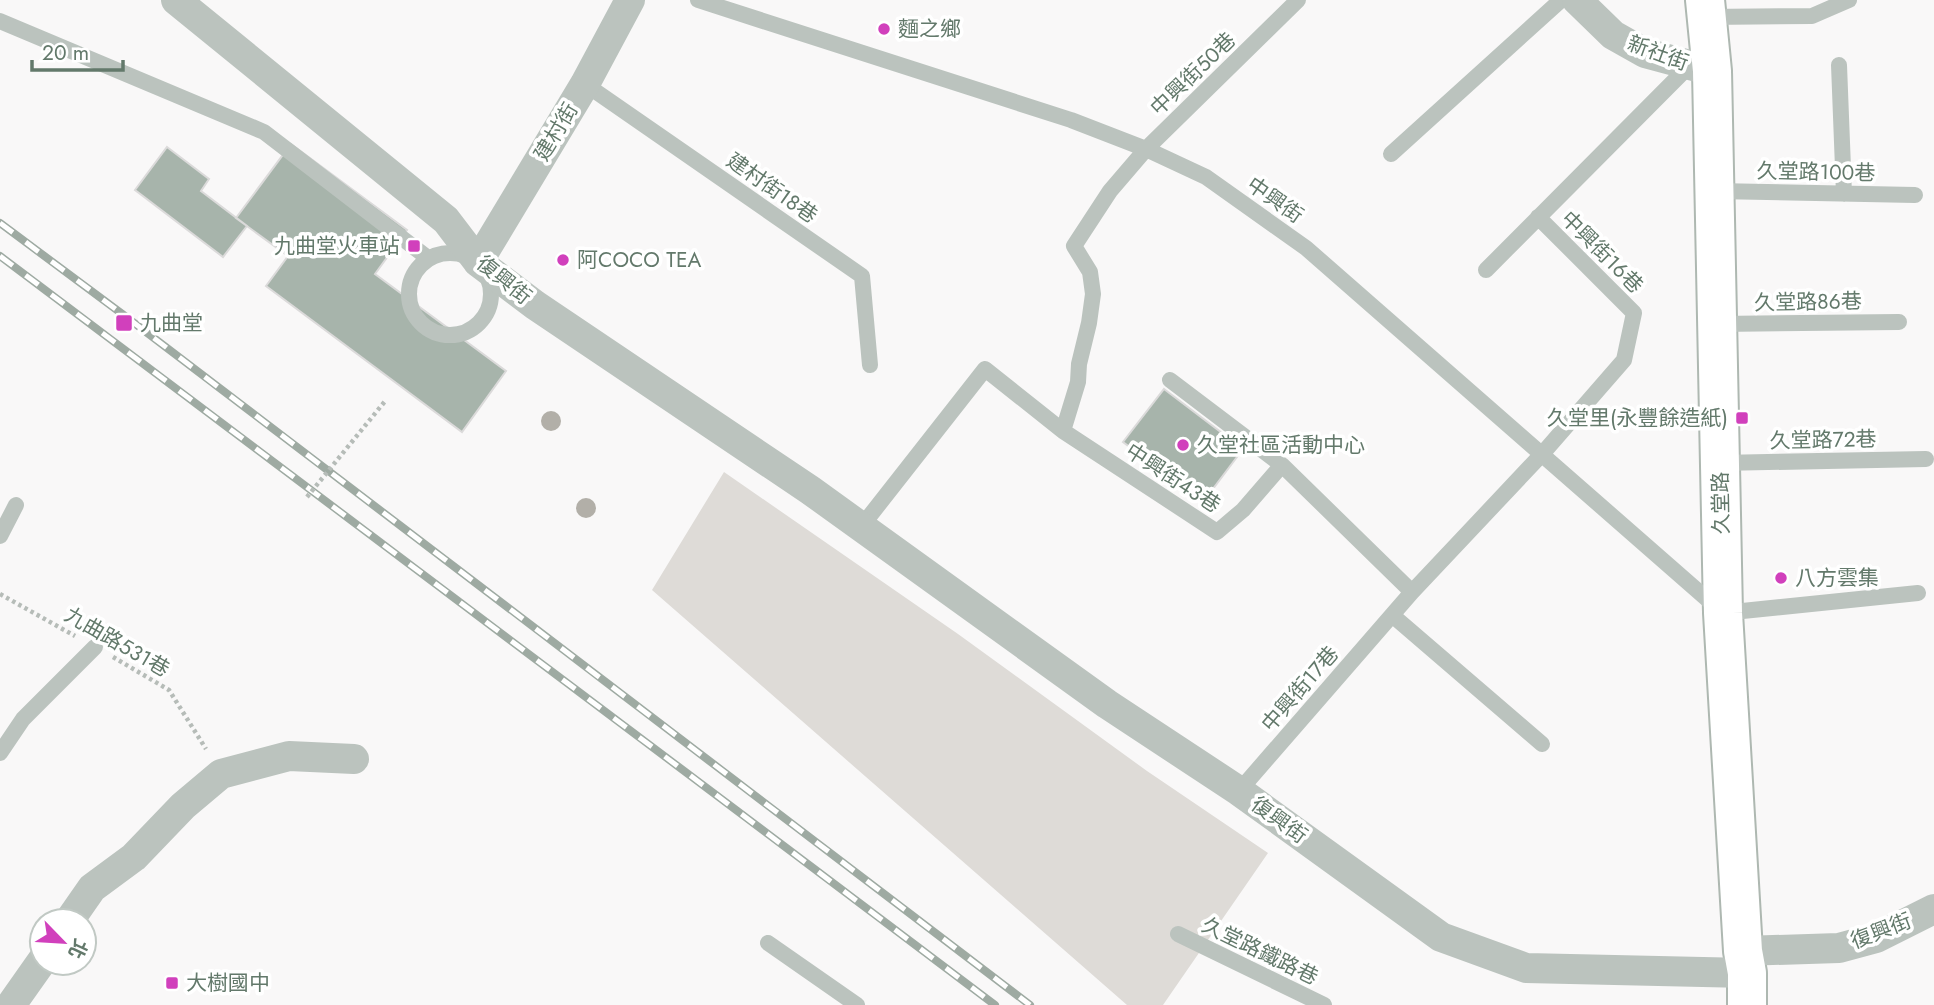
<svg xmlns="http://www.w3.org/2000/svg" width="1934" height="1005" viewBox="0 0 1934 1005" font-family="Jost,'Noto Sans TC',sans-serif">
<rect width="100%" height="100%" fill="#f9f8f8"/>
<path fill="#dedbd7" d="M 724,472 L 958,634 L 1147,771 L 1268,853 L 1163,1005 L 1127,1005 L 652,590 Z"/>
<path fill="#a7b4ab" stroke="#dbdada" stroke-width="2" d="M 291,144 L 407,230 L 375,274 L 506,371 L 462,432 L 266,286 L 288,256 L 236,218 Z
M 167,147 L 209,179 L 201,191 L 247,226 L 223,257 L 135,190 Z
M 1164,389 L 1243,449 L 1203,502 L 1123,442 Z"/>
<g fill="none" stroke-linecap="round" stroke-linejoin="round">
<g stroke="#aeb8b1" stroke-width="42">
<path id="secondary" d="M 1705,0 L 1712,71 L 1723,613 L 1743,951 L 1747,973 L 1747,1005"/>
</g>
<path stroke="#b6bcb8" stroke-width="4.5" stroke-dasharray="3.5 3.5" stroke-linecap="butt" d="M 0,594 L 75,636
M 113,657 L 169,690 L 206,749"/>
<path stroke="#bbc3be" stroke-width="16" d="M 698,0 L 1071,120 L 1146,149 L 1206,177 L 1306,248 L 1723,613 L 1918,593
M 1706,17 L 1812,16 L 1849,0
M 0,21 L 264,132 L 428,258
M 1839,65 L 1844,194
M 585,84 L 862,276 L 870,365
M 1391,154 L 1561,0
M 1715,191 L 1915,195
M409 294a41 41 0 1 1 82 0a41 41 0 1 1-82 0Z
M 1486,270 L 1690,65
M 1718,324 L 1899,322
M 1170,380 L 1282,465 L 1412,592
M 1063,431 L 1078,382 L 1079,364 L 1089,323 L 1093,294 L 1090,272 L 1074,246 L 1110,191 L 1146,149 L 1298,0
M 1720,463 L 1926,459
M 861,527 L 985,369 L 1063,431 L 1217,532 L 1243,510 L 1282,465
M 0,536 L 16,505
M 1392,615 L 1542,744
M 0,753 L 23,719 L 95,647
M 1239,791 L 1412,592 L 1543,453 L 1624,360 L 1634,313 L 1538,217
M 1178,934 L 1324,1005
M 768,943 L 857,1005"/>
<path stroke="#bbc3be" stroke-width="30" d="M 176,0 L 446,220 L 478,262 L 535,305 L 810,490 L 1107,704 L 1239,791 L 1441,937 L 1526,968 L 1747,973
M 1577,0 L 1613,35 L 1645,53 L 1712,71
M 478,262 L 585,84 L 630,0
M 69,921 L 92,888 L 134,857 L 183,806 L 221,774 L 289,756 L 354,759
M 1743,951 L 1839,948 L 1876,938 L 1934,909
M 11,1005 L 42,961"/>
<use href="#secondary" stroke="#fff" stroke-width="38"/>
<g stroke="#9eaaa2" stroke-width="8">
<path id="rail" d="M 0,223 L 125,316 L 1030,1005
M 0,256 L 995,1005"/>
</g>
<use href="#rail" stroke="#fff" stroke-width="5" stroke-dasharray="16" stroke-linecap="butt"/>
<path stroke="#b6bcb8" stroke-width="4.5" stroke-dasharray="3.5 3.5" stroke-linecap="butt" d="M 307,497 L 386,400"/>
</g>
<g fill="#b2afa8">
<circle cx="551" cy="421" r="10"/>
<circle cx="586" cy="508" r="10"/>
</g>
<g fill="#d140bc" stroke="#fff" stroke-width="2.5">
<circle cx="884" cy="29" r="7"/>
<rect x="407" y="239" width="14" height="14" rx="3.5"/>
<circle cx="563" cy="260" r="7"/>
<rect x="115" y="314" width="18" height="18" rx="3.5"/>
<rect x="1735" y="411" width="14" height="14" rx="3.5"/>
<circle cx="1183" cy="445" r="7"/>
<circle cx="1781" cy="578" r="7"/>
<rect x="165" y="976" width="14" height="14" rx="3.5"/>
</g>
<g text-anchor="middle" stroke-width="7" stroke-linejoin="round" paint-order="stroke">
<g font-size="21" fill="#63796b" stroke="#fff" text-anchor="start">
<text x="898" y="36">麵之鄉</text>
<text x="400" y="253" text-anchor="end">九曲堂火車站</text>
<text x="577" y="267">阿COCO TEA</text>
<text x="140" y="330">九曲堂</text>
<text x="1728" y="425" text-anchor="end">久堂里(永豐餘造紙)</text>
<text x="1197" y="452">久堂社區活動中心</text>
<text x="1795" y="585">八方雲集</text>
<text x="186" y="990">大樹國中</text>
</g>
<g font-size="21" fill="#63796b" stroke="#fff">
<text transform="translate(1658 53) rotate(20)" y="7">新社街</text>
<text transform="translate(1193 74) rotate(-44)" y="7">中興街50巷</text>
<text transform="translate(556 132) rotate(-59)" y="7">建村街</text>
<text transform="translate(1816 172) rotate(1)" y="7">久堂路100巷</text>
<text transform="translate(772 188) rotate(35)" y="7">建村街18巷</text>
<text transform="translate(1275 200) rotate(35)" y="7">中興街</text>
<text transform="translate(1602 252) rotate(45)" y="7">中興街16巷</text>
<text transform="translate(504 280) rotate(39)" y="7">復興街</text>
<text transform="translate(1808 302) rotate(-1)" y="7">久堂路86巷</text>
<text transform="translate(1823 440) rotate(-1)" y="7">久堂路72巷</text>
<text transform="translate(1173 478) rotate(33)" y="7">中興街43巷</text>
<text transform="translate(1721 503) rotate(-91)" y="7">久堂路</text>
<text transform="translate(117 642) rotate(30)" y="7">九曲路531巷</text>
<text transform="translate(1300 689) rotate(-49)" y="7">中興街17巷</text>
<text transform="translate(1279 820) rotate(36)" y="7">復興街</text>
<text transform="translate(1881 931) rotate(-21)" y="7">復興街</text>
<text transform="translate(1260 951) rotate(26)" y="7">久堂路鐵路巷</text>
</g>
</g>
<g transform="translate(63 942) rotate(115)"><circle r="33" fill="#ffffff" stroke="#c1c9c4" stroke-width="2"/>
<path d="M0-5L12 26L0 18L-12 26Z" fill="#d140bc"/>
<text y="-10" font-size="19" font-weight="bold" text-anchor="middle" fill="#63796b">北</text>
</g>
<path d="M32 60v10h91v-10" fill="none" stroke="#63796b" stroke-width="3.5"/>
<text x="42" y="60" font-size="21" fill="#63796b" stroke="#ffffff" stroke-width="5" paint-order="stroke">20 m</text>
</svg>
